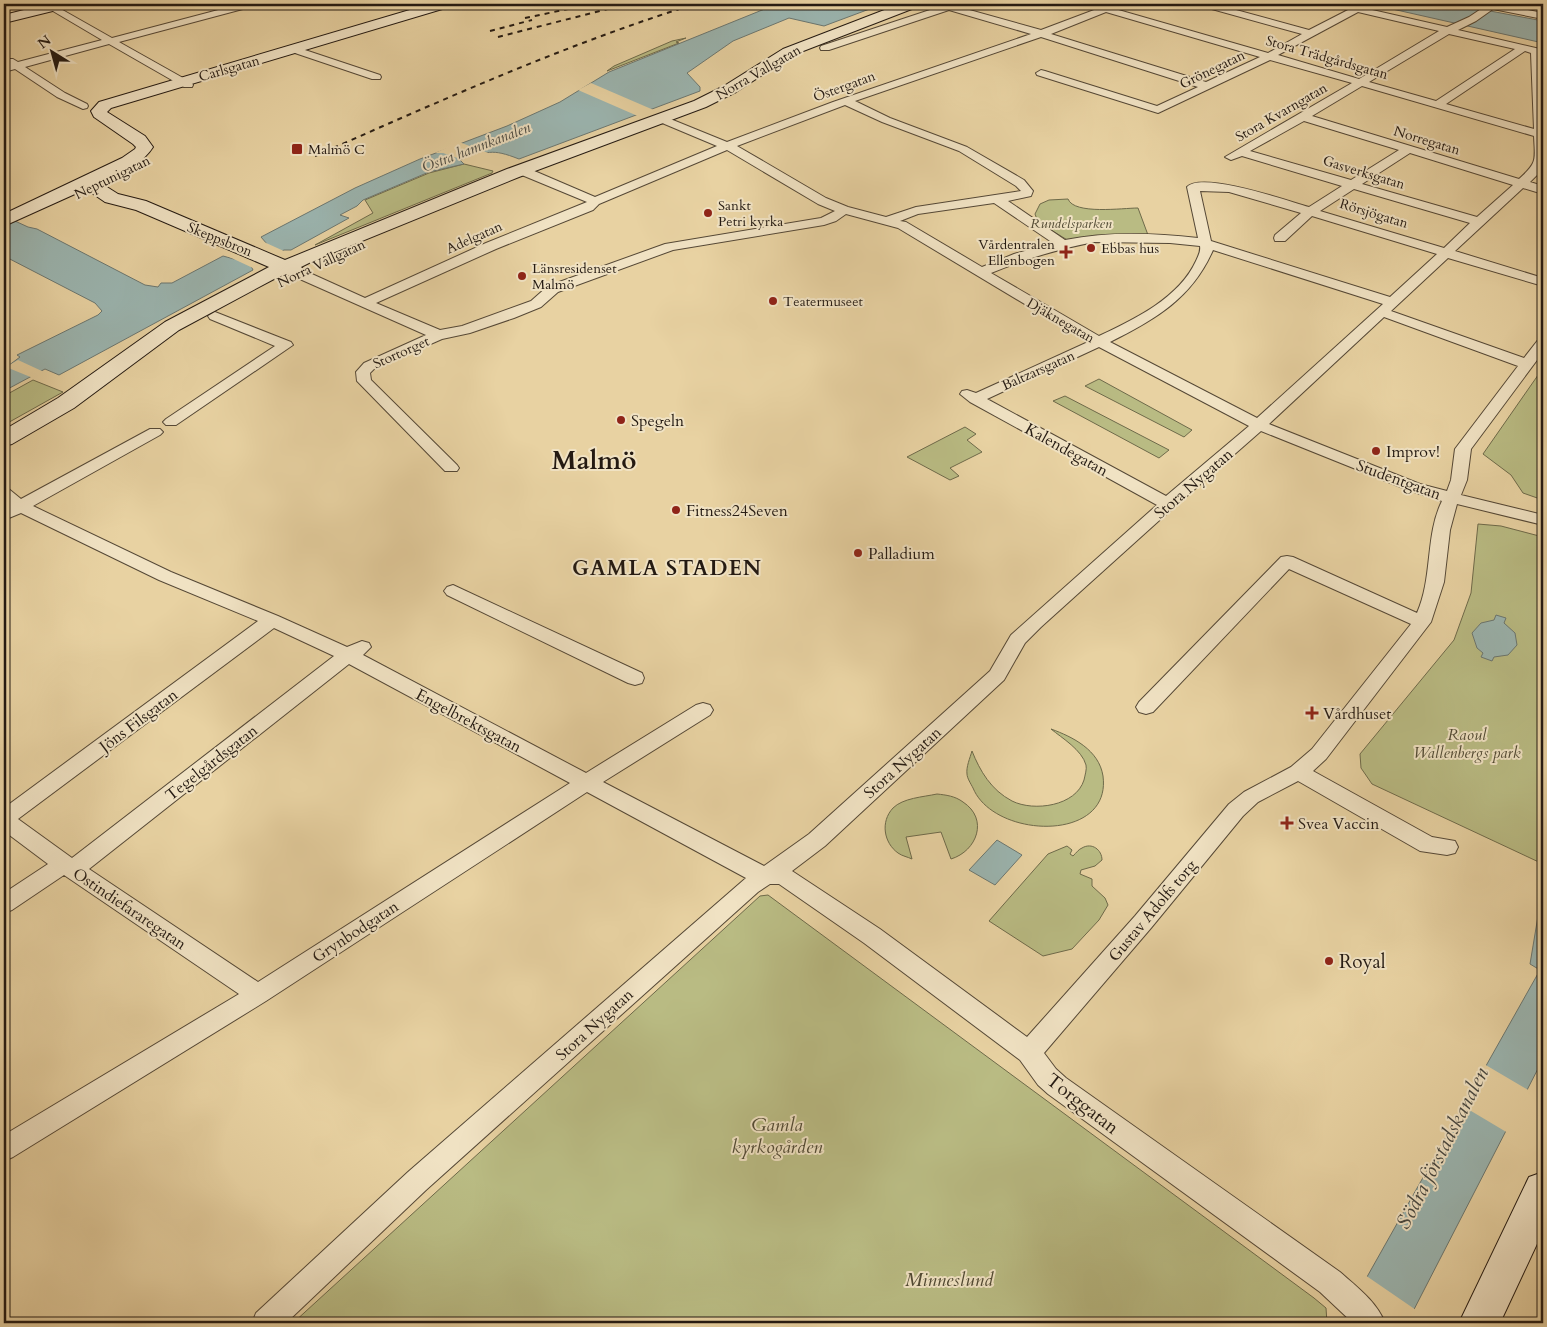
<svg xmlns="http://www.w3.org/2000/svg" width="1547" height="1327" viewBox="0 0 1547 1327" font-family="Cardo,serif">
<rect width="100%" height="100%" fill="#e8d2a2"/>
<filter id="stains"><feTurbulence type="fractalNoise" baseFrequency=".004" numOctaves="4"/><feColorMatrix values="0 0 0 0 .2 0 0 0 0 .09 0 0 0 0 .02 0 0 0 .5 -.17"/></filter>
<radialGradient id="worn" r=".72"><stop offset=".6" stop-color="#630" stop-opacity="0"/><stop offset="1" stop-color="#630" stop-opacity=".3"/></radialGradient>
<path fill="#b9bb83" stroke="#6e6a4a" d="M 686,38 L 676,42 L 679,43 L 607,71 L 614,66 L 672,41 Z
M 464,164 L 493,171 L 492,173 L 315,245 L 373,213 L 365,200 L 429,173 Z
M 1068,199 C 1074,215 1123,208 1138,208 L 1148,235 L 1069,241 L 1038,222 L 1035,214 L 1040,204 L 1049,200 Z
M 1543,368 L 1543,500 L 1523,493 L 1511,475 L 1483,454 Z
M 1099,379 L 1192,430 L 1184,437 L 1085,386 Z
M 33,380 L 63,392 L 4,425 L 4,396 Z
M 1065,396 L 1169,450 L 1159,458 L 1053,401 Z
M 965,427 L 976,434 L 967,440 L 982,452 L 950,468 L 959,476 L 950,480 L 907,457 Z
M 1478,524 L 1501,526 L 1543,537 L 1543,864 L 1372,784 L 1361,768 L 1360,754 L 1454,640 L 1471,593 Z
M 1051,729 C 1073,737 1099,750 1103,776 C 1112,843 994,839 973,788 C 971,784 967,778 967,774 C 966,767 970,758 972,751 C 980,771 991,790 1012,801 C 1034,812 1076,806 1084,780 C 1085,775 1087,769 1086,765 C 1082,750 1062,738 1051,729 Z
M 937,794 C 946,795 955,796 963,802 C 989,819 977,851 951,859 L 941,832 L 906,837 L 912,859 C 908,857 902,856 898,853 C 884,843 880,822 893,808 C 903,798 923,797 937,794 Z
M 1067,846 L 1072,850 L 1070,854 L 1073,856 C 1076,853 1079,849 1082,848 C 1092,842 1102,850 1102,860 L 1095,866 L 1081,870 L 1080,874 L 1092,879 L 1092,886 L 1105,898 L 1108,905 L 1099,920 L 1072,949 L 1043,956 L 989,921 L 1048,854 Z
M 768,895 L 1314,1298 L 1326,1308 L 1327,1323 L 293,1323 L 760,896 Z"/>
<path fill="#9bb5b0" stroke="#6b7771" d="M 777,4 L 883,4 L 824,26 L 789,18 L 733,41 L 687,73 L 700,87 L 700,91 L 519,159 C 491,148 488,152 460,160 L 464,164 L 429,172 L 363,200 L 357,206 L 340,215 L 349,218 L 291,250 L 284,250 L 251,266 L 253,270 L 59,375 L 45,369 L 4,391 L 4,369 L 20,357 L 17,355 L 98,315 L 102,311 L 95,303 L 4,256 L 4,216 L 28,227 L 37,229 L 145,285 L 158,287 L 161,283 L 172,283 L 223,256 L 234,259 L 267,244 L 261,237 L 355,188 L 420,159 L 507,126 L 560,102 L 609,72 Z
M 1370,4 L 1453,4 L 1543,21 L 1543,43 Z
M 1496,615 L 1506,618 L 1504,623 L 1515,633 L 1517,645 L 1508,655 L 1494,657 L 1492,661 L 1481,657 L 1483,653 L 1477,648 L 1472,633 L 1481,623 L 1494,620 Z
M 997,840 L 1022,855 L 995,885 L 969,870 Z
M 1543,886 L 1543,1059 L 1407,1323 L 1341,1323 L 1540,970 L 1530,964 Z"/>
<path fill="#e8d2a2" d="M 591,83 L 656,111 L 640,117 L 578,90 Z
M 459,142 L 491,154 L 466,161 L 443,153 L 435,153 Z
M 264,242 L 286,252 L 253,268 L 225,255 L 233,256 Z
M 18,360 L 44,372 L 33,378 L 6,367 Z
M 1484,1064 L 1530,1091 L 1508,1133 L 1461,1105 Z
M 1365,1275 L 1416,1310 L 1410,1323 L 1339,1323 Z"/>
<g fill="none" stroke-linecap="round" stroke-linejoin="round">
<g stroke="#554836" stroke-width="2">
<path id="street" d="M 41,4 L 52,4 L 112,38 L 241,4 L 256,4 L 254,6 L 119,42 L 192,83 L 193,85 L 192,87 L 184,87 L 109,44 L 25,67 L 65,93 L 87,104 L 88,106 L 87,108 L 83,109 L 57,97 L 15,69 L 4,72 L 4,66 L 8,65 L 4,61 L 5,59 L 13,59 L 18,62 L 102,40 Z
M 933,4 L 948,4 L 1041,30 L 1110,4 L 1123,4 L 1115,9 L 1268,53 L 1302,34 L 1201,6 L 1199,4 L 1214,4 L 1309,30 L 1348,10 L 1332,6 L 1330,4 L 1346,4 L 1447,27 L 1469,17 L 1484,7 L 1476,4 L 1498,4 L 1543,13 L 1543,19 L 1493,9 L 1476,21 L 1458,30 L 1540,49 L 1541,51 L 1543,169 L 1530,182 L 1543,186 L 1543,194 L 1523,188 L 1455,251 L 1543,278 L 1543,286 L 1448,258 L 1391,311 L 1524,358 L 1538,340 L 1543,339 L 1543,352 L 1471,449 L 1467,480 L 1461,495 L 1543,515 L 1543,525 L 1457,504 L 1450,530 L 1444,582 L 1431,622 L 1326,759 L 1313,771 L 1432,837 L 1455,841 L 1458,847 L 1455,853 L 1447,855 L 1420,851 L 1298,781 L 1258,802 L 1243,816 L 1151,928 L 1044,1053 L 1056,1069 L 1066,1078 L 1340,1272 C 1357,1287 1377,1302 1385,1323 L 1353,1323 L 1320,1292 L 1048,1094 L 1038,1085 L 1020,1060 L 864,943 L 779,884 L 770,884 L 758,892 L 426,1190 L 286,1323 L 252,1323 L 256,1313 L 408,1172 L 746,878 L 587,792 L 266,1001 L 13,1157 L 4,1161 L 4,1135 L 239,994 L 64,875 L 12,910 L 4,913 L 4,893 L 48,864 L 4,831 L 4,808 L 258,621 L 159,580 L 21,513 L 4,520 L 4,508 L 9,505 L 4,501 L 4,488 L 10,490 L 21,499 L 150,429 L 160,429 L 163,432 L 160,435 L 33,506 L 171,572 L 278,616 L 347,647 L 362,641 L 369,643 L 371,647 L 363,655 L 586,773 L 696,705 L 703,703 L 710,705 L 713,710 L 710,715 L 603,782 L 764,866 L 809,834 L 990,671 L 1011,635 L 1157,505 L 970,402 L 960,394 L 962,391 L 967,390 L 976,393 L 1088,342 L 898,228 L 846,214 L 836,221 L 824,225 L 673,250 L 558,292 L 541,307 L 514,318 L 470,333 L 442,339 L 374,369 L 370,373 L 371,380 L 457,465 L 459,468 L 457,471 L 445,471 L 357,381 L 356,372 L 364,363 L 426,335 L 293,276 L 291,273 L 293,270 L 303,270 L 365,298 L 486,243 L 587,202 L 517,173 L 515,170 L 517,167 L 525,167 L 595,197 L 717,146 L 655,120 L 653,118 L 655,116 L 663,116 L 727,142 L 833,102 L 1031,34 L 949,10 L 829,50 L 821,50 L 820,48 L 821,46 L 939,7 ZM 1106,12 L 1260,57 L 1206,82 L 1051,34 ZM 1358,12 L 1439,31 L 1359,79 L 1278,55 ZM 1449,34 L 1515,49 L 1436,101 L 1369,82 ZM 1041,37 L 1198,87 L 1157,106 L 1045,71 L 1041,70 L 1036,73 L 1037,75 L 1158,113 L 1270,60 L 1352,83 L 1225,157 L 1231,160 L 1242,156 L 1342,186 L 1309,207 C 1288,201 1202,171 1187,187 L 1198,238 C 1154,233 1109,231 1065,240 L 1008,201 L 1031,196 L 1033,191 L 1024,180 L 967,147 L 890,118 L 855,101 ZM 1525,51 L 1531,53 L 1534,129 L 1446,104 ZM 1362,86 L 1534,136 C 1535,160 1538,162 1519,179 L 1312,116 ZM 845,105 L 882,122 L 959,151 L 1016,186 L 1021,191 L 916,207 L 886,217 L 848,207 L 826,198 L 737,146 ZM 1304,121 L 1399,150 L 1351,180 L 1250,151 ZM 727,150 L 818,204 L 835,211 L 821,218 L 665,244 L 548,286 L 531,301 L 462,326 L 440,330 L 376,303 L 496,249 L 593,210 L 599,204 ZM 1410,153 L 1513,185 L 1477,217 L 1362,184 ZM 1354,189 L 1470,223 L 1444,248 L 1320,211 ZM 1200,191 L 1229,192 L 1301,213 L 1275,235 L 1274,238 L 1275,241 L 1285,241 L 1312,216 L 1437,254 L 1390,297 L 1211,241 ZM 994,203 L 1053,243 L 1014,254 L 982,267 L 906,222 L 900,221 L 918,214 ZM 1094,242 L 1170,243 L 1200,246 C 1201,252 1198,256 1196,261 C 1179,298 1135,319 1099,336 L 991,273 C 1025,259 1058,249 1094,242 ZM 1213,250 L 1383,304 L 1257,418 L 1110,342 C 1156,319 1192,298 1213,250 ZM 1384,317 L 1518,366 L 1455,449 L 1451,480 L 1447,491 L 1420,484 L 1269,424 ZM 1099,347 L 1249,426 L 1166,496 L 987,399 ZM 1261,431 L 1408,490 L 1442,501 C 1425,535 1433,577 1417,613 L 1293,557 L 1287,556 L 1281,557 L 1139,702 L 1136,707 L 1139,712 L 1146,714 L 1153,712 L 1289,569 L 1411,624 L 1312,749 L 1291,767 L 1244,792 L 1229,804 L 1135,916 L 1027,1037 L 880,929 L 792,871 L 825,846 L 1004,680 L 1025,643 L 1041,627 L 1163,517 ZM 274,628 L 334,656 L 72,858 L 18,819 ZM 349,664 L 570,783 L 258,982 L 89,869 Z
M 293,46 L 380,75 L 381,77 L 380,79 L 372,79 L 289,51 L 289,47 Z
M 215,312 L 291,342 L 293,345 L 176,425 L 166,425 L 163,422 L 166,419 L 275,346 L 210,319 L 208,316 Z
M 453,585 L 642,673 L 644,678 L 642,683 L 635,685 L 628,683 L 447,595 L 444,591 L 447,587 Z"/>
</g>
<g stroke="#241a12" stroke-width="2">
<path id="secondary" d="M 48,4 L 71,4 L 69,7 L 4,23 L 4,15 Z
M 430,4 L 451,4 L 449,7 L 111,108 L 107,112 L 145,136 L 153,147 C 141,166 119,173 99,182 L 118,194 L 146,201 L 285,260 L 507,169 L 694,101 L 724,86 L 783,49 L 900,4 L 919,4 L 917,7 L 793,55 L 736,92 L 706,107 L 519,177 L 313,261 L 301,267 L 305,271 L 302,275 L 295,277 L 285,274 L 274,279 L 179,330 L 74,408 L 12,444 L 4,446 L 4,430 L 58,398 L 165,322 L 269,267 L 136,210 L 105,202 L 86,189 L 4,226 L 4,214 L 122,158 L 135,149 L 136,147 L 133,144 L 94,117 L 91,111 L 99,102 Z
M 1543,1172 L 1543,1231 L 1500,1323 L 1459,1323 L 1529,1177 Z"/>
</g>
<use href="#street" fill="#f0e2c3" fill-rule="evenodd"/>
<use href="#secondary" fill="#f0e2c3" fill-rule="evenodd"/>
<path stroke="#241a12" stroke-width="2" stroke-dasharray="5 5" stroke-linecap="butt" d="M 525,18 L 592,4
M 490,31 L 532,20
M 498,37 L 627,4
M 315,156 C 440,101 564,45 695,4"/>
</g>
<g fill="#8f2418" stroke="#f0e2c3" stroke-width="2">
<rect x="291" y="143" width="12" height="12" rx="2.5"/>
<circle cx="708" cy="213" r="5"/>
<circle cx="1091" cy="248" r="5"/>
<path d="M1063.5 244.5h5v5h5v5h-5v5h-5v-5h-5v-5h5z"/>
<circle cx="522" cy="276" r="5"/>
<circle cx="773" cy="301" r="5"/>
<circle cx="621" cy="420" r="5"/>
<circle cx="1376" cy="451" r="5"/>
<circle cx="676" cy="510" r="5"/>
<circle cx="858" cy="553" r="5"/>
<path d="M1309.5 705.5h5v5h5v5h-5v5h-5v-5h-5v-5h5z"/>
<path d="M1284.5 815.5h5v5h5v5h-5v5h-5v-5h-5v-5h5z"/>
<circle cx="1329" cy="961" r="5"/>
</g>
<g text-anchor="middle" stroke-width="4" stroke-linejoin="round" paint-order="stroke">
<g font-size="14" fill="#241a12" stroke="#f0e2c3">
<text transform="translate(1327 57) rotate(16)" y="5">Stora Trädgårdsgatan</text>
<text transform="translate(229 68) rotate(-16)" y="5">Carlsgatan</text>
<text transform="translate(1212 69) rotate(-26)" y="5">Grönegatan</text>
<text transform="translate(758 72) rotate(-30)" y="5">Norra Vallgatan</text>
<text transform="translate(844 86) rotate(-20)" y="5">Östergatan</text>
<text transform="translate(1281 112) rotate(-30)" y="5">Stora Kvarngatan</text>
<text transform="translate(1427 140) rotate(17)" y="5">Norregatan</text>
<text transform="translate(1364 172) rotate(17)" y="5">Gasverksgatan</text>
<text transform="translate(112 177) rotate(-26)" y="5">Neptunigatan</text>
<text transform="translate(1374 213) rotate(17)" y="5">Rörsjögatan</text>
<text transform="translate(474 237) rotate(-24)" y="5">Adelgatan</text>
<text transform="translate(220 239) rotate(22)" y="5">Skeppsbron</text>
<text transform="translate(321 263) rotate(-25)" y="5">Norra Vallgatan</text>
<text transform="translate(1061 320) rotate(30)" y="5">Djäknegatan</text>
<text transform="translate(401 352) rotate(-24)" y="5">Stortorget</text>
<text transform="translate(1038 370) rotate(-24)" y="5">Baltzarsgatan</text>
</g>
<g font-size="14" fill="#241a12" stroke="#f0e2c3" text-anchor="start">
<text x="308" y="154">Malmö C</text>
<text x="718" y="210">Sankt<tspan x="718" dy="16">Petri kyrka</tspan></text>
<text x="1055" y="249" text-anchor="end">Vårdentralen<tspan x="1055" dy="16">Ellenbogen</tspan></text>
<text x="1101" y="253">Ebbas hus</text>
<text x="532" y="273">Länsresidenset<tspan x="532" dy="16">Malmö</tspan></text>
<text x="783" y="306">Teatermuseet</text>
</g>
<g font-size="14" font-style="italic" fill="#514a34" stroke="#f0e2c3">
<text x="1071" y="228">Rundelsparken</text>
</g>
<g font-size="15" font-style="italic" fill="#484841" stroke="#f0e2c3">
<text transform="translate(476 147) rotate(-21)" y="5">Östra hamnkanalen</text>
</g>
<g font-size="16" fill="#241a12" stroke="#f0e2c3" text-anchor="start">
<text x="631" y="426">Spegeln</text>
<text x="1386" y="457">Improv!</text>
<text x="686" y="516">Fitness24Seven</text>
<text x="868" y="559">Palladium</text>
<text x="1323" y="719">Vårdhuset</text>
<text x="1298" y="829">Svea Vaccin</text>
</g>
<g font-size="16" fill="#241a12" stroke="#f0e2c3">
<text transform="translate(1067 449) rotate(29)" y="6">Kalendegatan</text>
<text transform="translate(1399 479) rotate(20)" y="6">Studentgatan</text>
<text transform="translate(1193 483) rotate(-41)" y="6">Stora Nygatan</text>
<text transform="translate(138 720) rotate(-37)" y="6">Jöns Filsgatan</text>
<text transform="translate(469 720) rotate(28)" y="6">Engelbrektsgatan</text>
<text transform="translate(211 762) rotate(-38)" y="6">Tegelgårdsgatan</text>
<text transform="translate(902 762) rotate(-42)" y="6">Stora Nygatan</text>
<text transform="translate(130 908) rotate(34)" y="6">Ostindiefararegatan</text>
<text transform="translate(1152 910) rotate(-50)" y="6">Gustav Adolfs torg</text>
<text transform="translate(355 931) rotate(-33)" y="6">Grynbodgatan</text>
<text transform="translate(594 1024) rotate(-42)" y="6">Stora Nygatan</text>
</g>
<g font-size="16" font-style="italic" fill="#514a34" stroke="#f0e2c3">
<text x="1467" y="740">Raoul<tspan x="1467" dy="18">Wallenbergs park</tspan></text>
</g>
<g font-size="19" fill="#241a12" stroke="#f0e2c3" text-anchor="start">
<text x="1339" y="968">Royal</text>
</g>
<g font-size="19" fill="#241a12" stroke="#f0e2c3">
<text transform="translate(1083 1103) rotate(38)" y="7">Torggatan</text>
</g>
<g font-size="19" font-style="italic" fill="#514a34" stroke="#f0e2c3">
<text x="777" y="1131">Gamla<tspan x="777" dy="22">kyrkogården</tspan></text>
<text x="949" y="1286">Minneslund</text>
</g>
<g font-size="21" font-weight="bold" letter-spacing="1" fill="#241a12" stroke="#f0e2c3">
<text x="667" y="575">GAMLA STADEN</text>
</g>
<g font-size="21" font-style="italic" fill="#484841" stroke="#f0e2c3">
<text transform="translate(1442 1148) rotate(-63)" y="7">Södra förstadskanalen</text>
</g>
<g font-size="26" font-weight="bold" fill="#241a12" stroke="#f0e2c3">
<text x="594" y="469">Malmö</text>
</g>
</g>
<rect width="1547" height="1327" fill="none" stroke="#e8d2a2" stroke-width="20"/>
<rect x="5" y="5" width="1537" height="1317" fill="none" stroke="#241a12" stroke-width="2.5"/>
<rect x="10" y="10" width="1527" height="1307" fill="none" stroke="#241a12"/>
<g transform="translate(52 52) rotate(323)" stroke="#f0e2c3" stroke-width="4" paint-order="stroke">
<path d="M0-4L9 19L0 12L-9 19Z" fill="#241a12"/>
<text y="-8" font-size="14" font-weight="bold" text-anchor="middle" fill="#241a12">N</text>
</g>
<rect width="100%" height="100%" filter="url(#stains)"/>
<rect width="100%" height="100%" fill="url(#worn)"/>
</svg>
